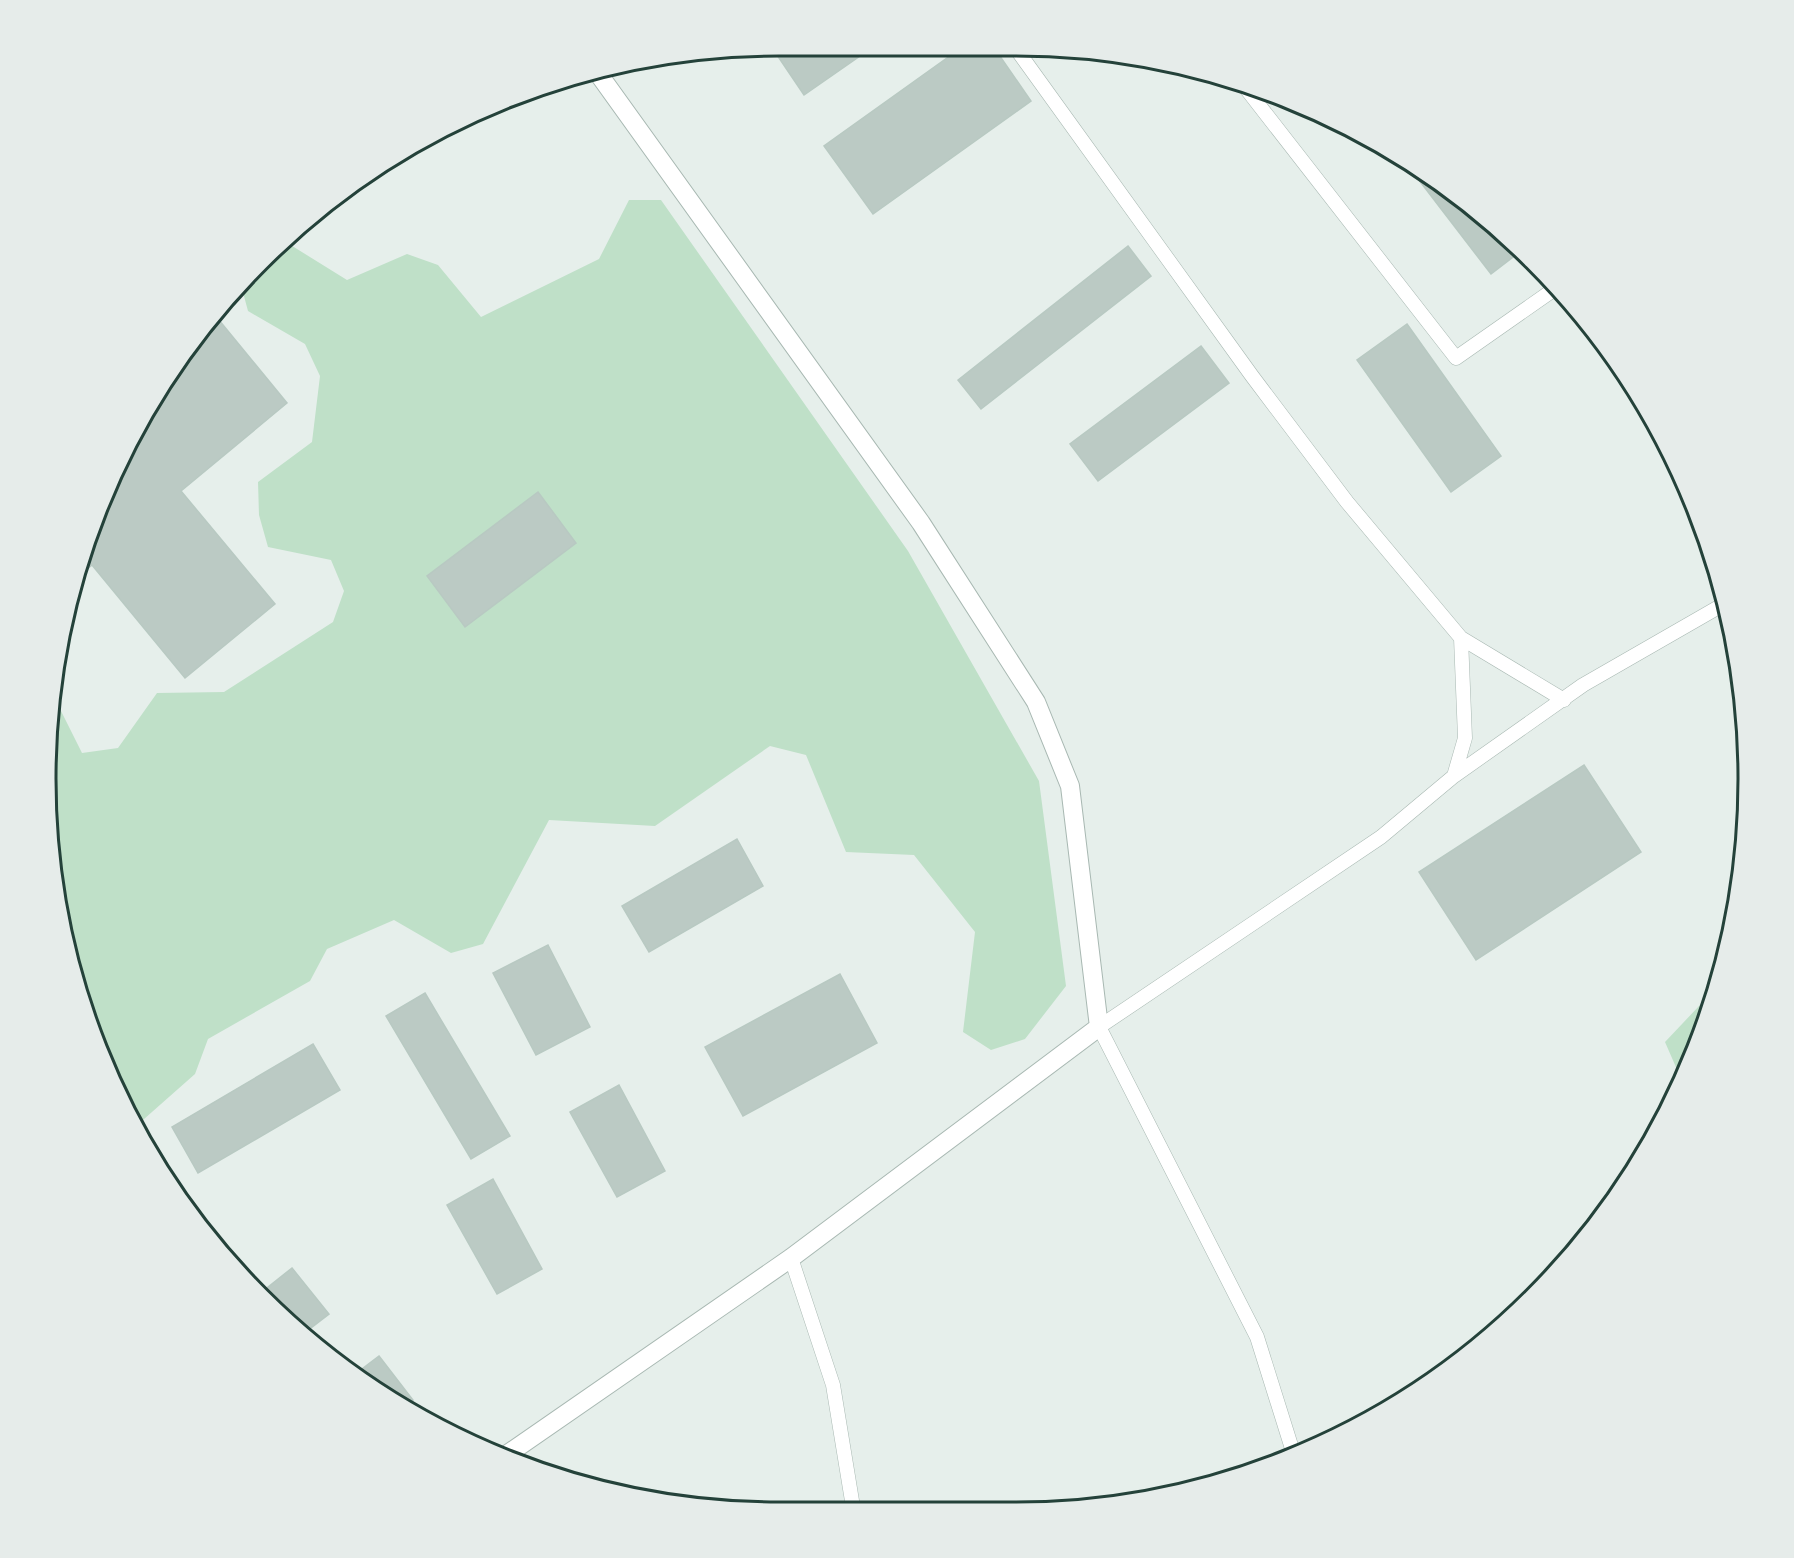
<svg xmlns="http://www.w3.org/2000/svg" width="1794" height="1558" viewBox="0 0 1794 1558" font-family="Poppins,sans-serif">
<rect width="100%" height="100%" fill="#e6efeb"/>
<path fill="#bfe0c8" d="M 629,200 L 661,200 L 908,551 L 1039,781 L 1066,986 L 1025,1039 L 991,1050 L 963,1032 L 975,932 L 914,855 L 846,852 L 806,755 L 770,746 L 655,826 L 549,820 L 483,944 L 451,953 L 394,920 L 327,949 L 310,981 L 208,1039 L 195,1074 L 135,1127 L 84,1015 L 47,827 L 51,691 L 82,753 L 118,748 L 157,693 L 224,692 L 333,622 L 344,591 L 331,560 L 268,547 L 259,515 L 258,482 L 312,442 L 320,376 L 305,344 L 248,311 L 241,285 L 277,246 L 289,244 L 347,280 L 407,254 L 438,265 L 481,317 L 599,259 Z
M 1717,987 L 1682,1081 L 1665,1042 Z"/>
<path fill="#bbcac4" stroke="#b8c9c2" stroke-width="1.5" d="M 779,45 L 873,47 L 804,95 L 771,46 Z
M 961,48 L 995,49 L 1031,101 L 873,214 L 824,146 Z
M 1402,158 L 1499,227 L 1521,251 L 1491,274 Z
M 1128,246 L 1151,276 L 981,409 L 958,380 Z
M 214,314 L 287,403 L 181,491 L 275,604 L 185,678 L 92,565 L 80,575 L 101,498 L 196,332 Z
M 1407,324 L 1501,456 L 1451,492 L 1357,360 Z
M 1201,346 L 1229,383 L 1098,481 L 1070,444 Z
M 538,492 L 576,543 L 465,627 L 427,576 Z
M 1584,765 L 1641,852 L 1476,960 L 1419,872 Z
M 737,839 L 763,886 L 649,952 L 622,906 Z
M 548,945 L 590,1027 L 536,1055 L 493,973 Z
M 840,974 L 877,1043 L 743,1116 L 705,1047 Z
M 425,993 L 510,1136 L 471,1159 L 386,1016 Z
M 313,1044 L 340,1090 L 198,1173 L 172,1127 Z
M 619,1085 L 665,1171 L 617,1197 L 570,1112 Z
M 493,1179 L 542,1269 L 497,1294 L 447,1205 Z
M 292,1268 L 329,1314 L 303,1334 L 258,1295 Z
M 379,1356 L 413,1400 L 404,1407 L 371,1389 L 354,1375 Z"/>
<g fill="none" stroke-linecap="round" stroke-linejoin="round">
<g stroke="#a8b8b2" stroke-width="15">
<path id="service" d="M 1017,50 L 1252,376 L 1347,502 L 1461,638 L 1564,700
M 1241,82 L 1456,358 L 1556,288
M 1454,776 L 1465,738 L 1461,638
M 791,1258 L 833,1385 L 854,1513
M 1294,1455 L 1257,1337 L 1099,1027 L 1381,837 L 1454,776 L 1583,685 L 1724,604"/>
</g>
<g stroke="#a8b8b2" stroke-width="20">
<path id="minor" d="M 502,1458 L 791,1258 L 1099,1027 L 1070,786 L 1036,702 L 921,523 L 595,69"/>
</g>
<use href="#service" stroke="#fff" stroke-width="14"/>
<use href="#minor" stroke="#fff" stroke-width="18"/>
</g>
<path d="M0 0H1794V1558H0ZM779 56H1015A723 723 0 0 1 1738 779V779A723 723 0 0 1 1015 1502H779A723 723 0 0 1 56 779V779A723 723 0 0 1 779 56Z" fill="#e6ecea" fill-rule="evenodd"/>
<path fill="none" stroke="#24423a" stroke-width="3" d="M779 56H1015A723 723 0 0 1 1738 779V779A723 723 0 0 1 1015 1502H779A723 723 0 0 1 56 779V779A723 723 0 0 1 779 56Z"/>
</svg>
